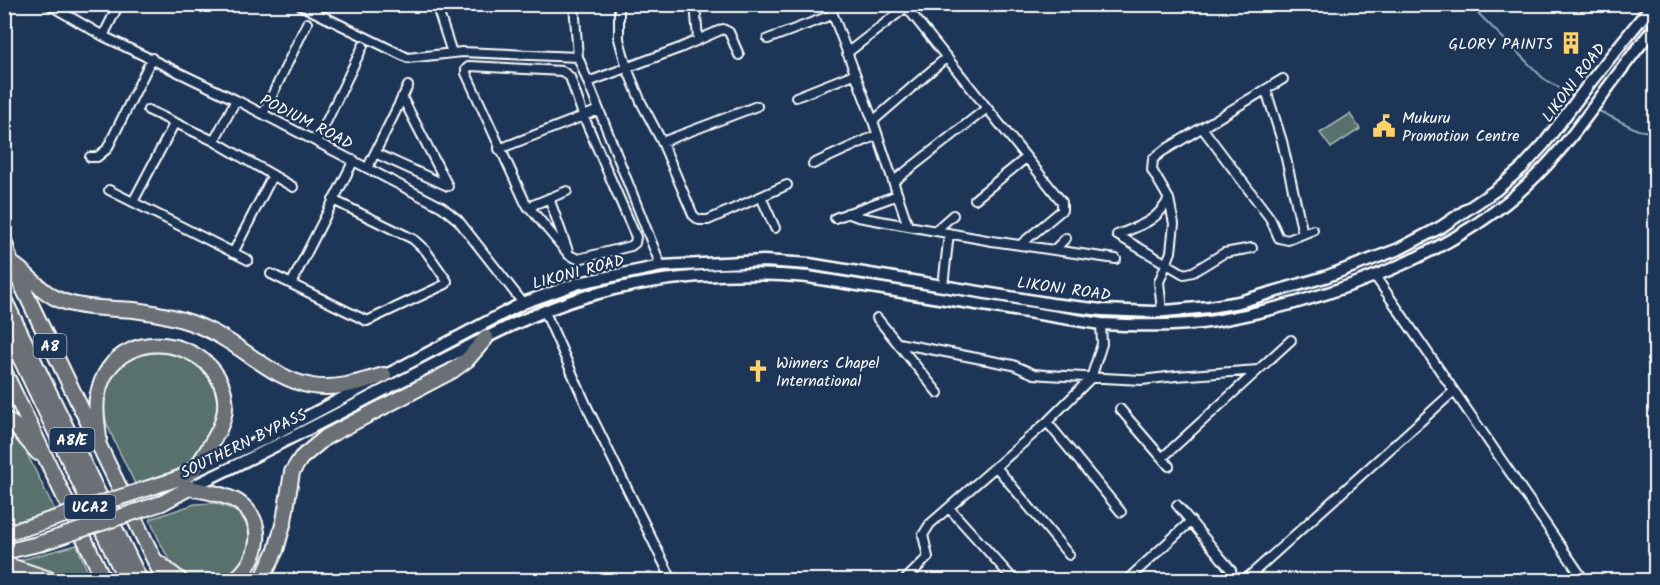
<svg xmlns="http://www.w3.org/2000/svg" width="1660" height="585" viewBox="0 0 1660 585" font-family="Kalam,sans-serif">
<rect width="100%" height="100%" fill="#1d3557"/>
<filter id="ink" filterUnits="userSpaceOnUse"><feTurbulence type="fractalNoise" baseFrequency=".0167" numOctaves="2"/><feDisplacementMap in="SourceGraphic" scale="12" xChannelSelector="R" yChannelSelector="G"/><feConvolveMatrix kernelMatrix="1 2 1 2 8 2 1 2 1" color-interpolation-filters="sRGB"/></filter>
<g filter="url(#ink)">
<path fill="#58716d" stroke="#acb8b6" stroke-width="1.5" d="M 1350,114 L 1360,129 L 1331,148 L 1320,133 Z
M 163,351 C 226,362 234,426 187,463 C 175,473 150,479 135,484 C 126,464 115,445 107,424 C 98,400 108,371 131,359 C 141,354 152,353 163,351 Z
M 4,426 L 19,438 L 55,510 L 4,526 Z
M 215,503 C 223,506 234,509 240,515 C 258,535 248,567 226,578 C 220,582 211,580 204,580 C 197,580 191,581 186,577 C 168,565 158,538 150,519 L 195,504 Z
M 77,545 L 91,580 L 5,580 L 5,564 Z"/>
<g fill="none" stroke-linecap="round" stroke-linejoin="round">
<path stroke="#8ca5b7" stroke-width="2" d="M 1469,4 L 1543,78 L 1574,97
M 1597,110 L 1638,130 L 1656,133"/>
<g stroke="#fff" stroke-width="12">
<path id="minor" d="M 48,4 L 103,36 L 236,100 L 442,207 L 458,220 L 523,303
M 298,4 L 408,58 L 462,52 L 578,57
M 436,4 L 452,53
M 574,4 L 578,57 L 661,266
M 619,4 L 619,39 L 627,68 L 641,102 L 662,142 L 693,215 L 699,220 L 708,220 L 787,185
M 695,4 L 698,39
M 829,4 L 873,121 L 908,226
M 904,4 L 1062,202 L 1062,210 L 1020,245
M 103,36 L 119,4
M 768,39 L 832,15
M 847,53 L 906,7
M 470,66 L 562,71 L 570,77 L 583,115 L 636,237 L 635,243 L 631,246 L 578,259 L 569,255 L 525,202 L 466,73 L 466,69 Z
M 588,82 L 680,48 L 723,29 L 729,32 L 739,55
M 1266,90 L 1282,141 L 1303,234
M 402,97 L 448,186
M 796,97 L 854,74
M 236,100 L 214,141 L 293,187
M 148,110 L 214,141
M 263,114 L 307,23
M 873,121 L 947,57
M 1203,129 L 1270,218 L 1279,238 L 1288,240 L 1313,230
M 317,141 L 363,46
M 662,142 L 757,106
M 499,149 L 599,110
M 375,153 L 448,186
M 90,157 L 97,157 L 107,149 L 152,58
M 813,164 L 877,135
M 368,167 L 408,86
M 894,181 L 987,108
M 109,190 L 248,260
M 761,197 L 775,228
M 549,198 L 568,251
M 975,199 L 1026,158
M 133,202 L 174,124
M 528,207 L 567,191
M 847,213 L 858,217 L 992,241 L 1116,259
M 835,218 L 898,195
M 935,231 L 953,215
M 1117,235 L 1184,274 L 1193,272 L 1224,253 L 1252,248
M 1117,235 C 1141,225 1156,222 1169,199
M 1054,250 L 1066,238
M 233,253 L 273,175
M 271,274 L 367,321 L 446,284 L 447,281 L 426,251 L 413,239 L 333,200
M 1375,276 L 1584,580
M 291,284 L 354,160
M 943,286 L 949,233
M 1162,311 L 1159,282 L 1171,252 L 1174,224 L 1169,199 L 1152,170 L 1153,159 L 1163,151 L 1283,79
M 545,312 L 588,409 L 672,580
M 877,318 L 938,393
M 898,343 L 1013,365 L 1034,374 L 1046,375 L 1142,380 L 1176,376 L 1258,370
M 1120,409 L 1169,466
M 1047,422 L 1121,512
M 1162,458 L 1291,340
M 997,468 L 1069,555
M 1177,505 L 1231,570 L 1232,576 L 1230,580
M 949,508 L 1014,580
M 905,580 L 928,557 L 923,535 L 930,524 L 1047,422 L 1091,378 L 1102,344 L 1101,324
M 1127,580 L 1191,521
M 1245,580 L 1453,392"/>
</g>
<g stroke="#fff" stroke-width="15">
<path id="secondary" d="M 193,472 L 263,440 L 523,303 L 579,283 L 661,266 L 764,261 L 809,264 L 1052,304 L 1102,310 L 1154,312 L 1209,307 L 1239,302 L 1325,277 L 1399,249 L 1441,227 L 1496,190 L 1522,168 L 1544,144 L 1592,80 L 1653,4
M 189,488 C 266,452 341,412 417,373 C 472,345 527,314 587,296 C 657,276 735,270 808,277 L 1101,324 C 1139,326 1178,327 1215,321 C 1323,302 1459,255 1537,175 C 1582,130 1614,74 1656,26"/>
</g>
<g stroke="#fff" stroke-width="18">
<path id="trunk" d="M 4,240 L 11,263 L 164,580
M 11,263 C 29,274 41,293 62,301 C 85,309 109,308 134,310 C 158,313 182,318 204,328 C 242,344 271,379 312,386 C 337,390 360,382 384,375
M 4,371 L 104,580
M 4,418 L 15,426 L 38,453
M 99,439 C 98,426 95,411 97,398 C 115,299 267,353 214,439 C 207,450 200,465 190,473 C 181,479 166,482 155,486
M 162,503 L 189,488 C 205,491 224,494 238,502 C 268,522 260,561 234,580
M 4,533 L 25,528
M 4,552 L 38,544
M 156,561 L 180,580
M 262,580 L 276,550 L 284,521 L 292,472 L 301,458 L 326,437 L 452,371 L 467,360 L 486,338"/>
</g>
<g stroke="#fff" stroke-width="18">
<path id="motorway" d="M 4,299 L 140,580
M 4,324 L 126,580
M 4,564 L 52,580"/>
</g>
<use href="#minor" stroke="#1d3557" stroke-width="8"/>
<use href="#secondary" stroke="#1d3557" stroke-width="10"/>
<use href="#trunk" stroke="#6a7074" stroke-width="14"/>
<use href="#motorway" stroke="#6a7074" stroke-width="14"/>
<g stroke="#fff" stroke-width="18" stroke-linecap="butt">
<path id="trunk-bridge" d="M 25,528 L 155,486
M 38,544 L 162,503"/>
</g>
<use href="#trunk-bridge" stroke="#6a7074" stroke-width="14"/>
</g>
</g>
<defs>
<g id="building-bare" transform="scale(1.8)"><path d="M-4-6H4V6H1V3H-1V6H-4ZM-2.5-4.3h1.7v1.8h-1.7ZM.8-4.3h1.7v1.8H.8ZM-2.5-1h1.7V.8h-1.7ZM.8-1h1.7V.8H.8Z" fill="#ffd166" stroke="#1d3557" stroke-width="2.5" paint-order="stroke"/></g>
<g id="civic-bare" transform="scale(1.8)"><path d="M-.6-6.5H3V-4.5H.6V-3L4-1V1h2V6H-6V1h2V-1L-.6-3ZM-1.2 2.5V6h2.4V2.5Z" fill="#ffd166" stroke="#1d3557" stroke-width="2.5" paint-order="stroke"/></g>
<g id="church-bare" transform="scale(1.8)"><path d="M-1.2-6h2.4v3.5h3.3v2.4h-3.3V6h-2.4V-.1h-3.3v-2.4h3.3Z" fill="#ffd166" stroke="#1d3557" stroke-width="2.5" paint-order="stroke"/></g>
</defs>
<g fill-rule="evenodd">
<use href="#building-bare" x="1571" y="43"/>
<use href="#civic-bare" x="1384" y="126"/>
<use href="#church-bare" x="758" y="371"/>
</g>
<g text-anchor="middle" stroke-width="5" stroke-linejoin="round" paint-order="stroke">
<g fill="#1d3557" stroke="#bbc2cd" stroke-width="1.5">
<rect x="33.5" y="334" width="33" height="24" rx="4.5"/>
<rect x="49.5" y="428" width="45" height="24" rx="4.5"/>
<rect x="64.5" y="495" width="51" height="24" rx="4.5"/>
</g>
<g font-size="15" font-weight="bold" fill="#fff">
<text x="50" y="351">A8</text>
<text x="72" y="445">A8/E</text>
<text x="90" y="512">UCA2</text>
</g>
<g font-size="16" fill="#fff" stroke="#1d3557" text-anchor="start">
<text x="1553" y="49" text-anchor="end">GLORY PAINTS</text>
<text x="1402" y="123">Mukuru<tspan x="1402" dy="18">Promotion Centre</tspan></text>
<text x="776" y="368">Winners Chapel<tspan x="776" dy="18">International</tspan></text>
</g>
<g font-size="16" fill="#fff" stroke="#1d3557">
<text transform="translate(1573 82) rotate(-53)" y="6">LIKONI ROAD</text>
<text transform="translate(307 121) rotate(27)" y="6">PODIUM ROAD</text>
<text transform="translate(578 271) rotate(-15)" y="6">LIKONI ROAD</text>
<text transform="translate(1064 288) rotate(8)" y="6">LIKONI ROAD</text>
<text transform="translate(243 443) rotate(-26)" y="6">SOUTHERN BYPASS</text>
</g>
</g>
<rect width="1660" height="585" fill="none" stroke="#1d3557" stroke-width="24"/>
<rect x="12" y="12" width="1636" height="561" fill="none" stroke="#fff" stroke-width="2" filter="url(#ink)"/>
</svg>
